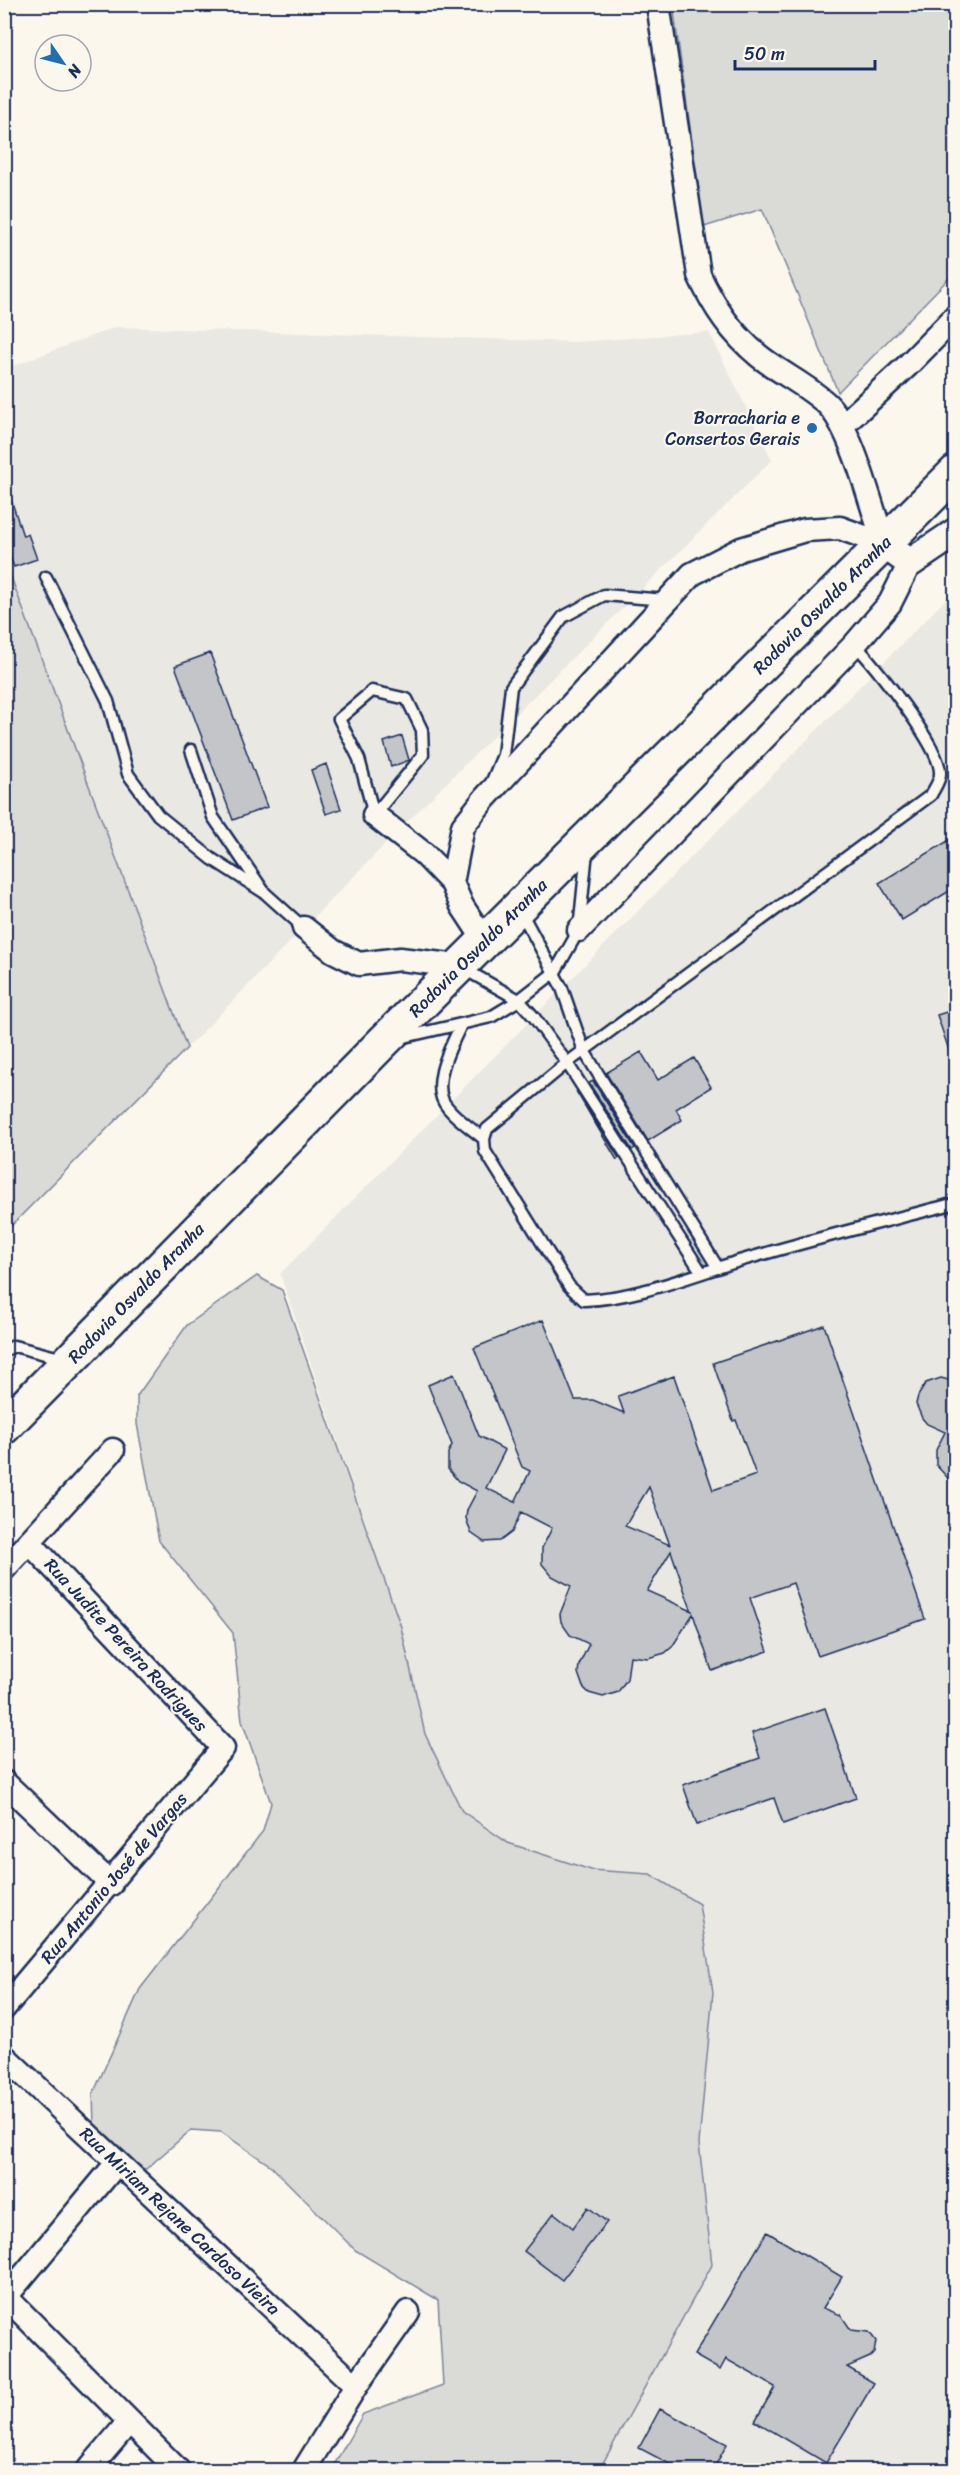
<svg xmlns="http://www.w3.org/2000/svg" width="960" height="2475" viewBox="0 0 960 2475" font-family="Sriracha,sans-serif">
<rect width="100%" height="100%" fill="#fbf7ec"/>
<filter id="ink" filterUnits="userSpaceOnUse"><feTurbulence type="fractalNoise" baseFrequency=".0167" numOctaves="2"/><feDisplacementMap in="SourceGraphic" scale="12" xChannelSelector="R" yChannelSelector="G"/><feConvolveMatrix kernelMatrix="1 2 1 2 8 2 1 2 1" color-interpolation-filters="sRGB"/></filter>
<g filter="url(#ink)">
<path fill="#eae8e2" d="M 116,327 L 576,342 L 709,332 L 772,460 L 398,831 L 187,1048 L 5,561 L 5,369 Z
M 955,590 L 955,2470 L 599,2470 L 712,2265 L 699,2143 L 713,1992 L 650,1874 L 591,1870 L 508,1843 L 462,1811 L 425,1734 L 401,1627 L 280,1274 Z"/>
<path fill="#dadad7" stroke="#7a849a" stroke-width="1.5" d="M 673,5 L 955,5 L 955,272 L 838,392 L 762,209 L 704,227 Z
M 5,561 L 187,1048 L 5,1232 L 4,1232 Z
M 257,1276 L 282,1290 L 401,1627 L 425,1734 L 462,1811 L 508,1843 L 591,1870 L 650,1874 L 699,1904 L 713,1992 L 699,2143 L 712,2265 L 599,2470 L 337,2470 L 334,2465 L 363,2414 L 443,2385 L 438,2300 L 355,2250 L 271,2166 L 221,2132 L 191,2130 L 146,2169 L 117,2163 L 94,2124 L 93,2094 L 140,1989 L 263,1831 L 271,1803 L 242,1721 L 233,1633 L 159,1541 L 137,1424 L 137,1396 L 187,1325 Z"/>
<path fill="#c3c5c9" stroke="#1b2f5e" stroke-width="1.5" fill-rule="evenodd" d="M 7,487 L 23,536 L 28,534 L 37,559 L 14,567 L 4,542 L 4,488 Z
M 210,653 L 267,807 L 233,820 L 175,666 Z
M 402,736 L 409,760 L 391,767 L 384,742 Z
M 326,764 L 341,809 L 326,814 L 311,770 Z
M 956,836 L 956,887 L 902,920 L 879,883 Z
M 956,1009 L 956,1062 L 953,1062 L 937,1015 Z
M 641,1052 L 658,1080 L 694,1058 L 711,1087 L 676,1109 L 682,1120 L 648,1141 L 606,1073 Z
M 593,1081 L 635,1148 L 632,1150 L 589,1083 Z
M 576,1091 L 619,1158 L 617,1160 Z
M 543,1320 L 575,1400 L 593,1400 L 624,1413 L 618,1396 L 674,1376 L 713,1490 L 756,1475 L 736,1420 L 733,1421 L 713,1363 L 824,1325 L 925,1619 L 818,1656 L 793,1583 L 750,1598 L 768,1651 L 712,1671 L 693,1614 L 672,1647 L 665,1653 L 648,1658 L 630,1656 L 627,1679 L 618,1692 L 603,1697 L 589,1693 L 583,1687 L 578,1673 L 579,1665 L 589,1644 L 570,1635 L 561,1622 L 560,1614 L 571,1586 L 552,1576 L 542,1564 L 542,1548 L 552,1528 L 521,1512 L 512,1532 L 500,1541 L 484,1542 L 471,1533 L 466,1518 L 467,1510 L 477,1491 L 458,1481 L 448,1469 L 448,1453 L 452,1445 L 428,1385 L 454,1374 L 479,1436 L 505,1450 L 486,1488 L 515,1502 L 530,1471 L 522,1467 L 474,1348 ZM 649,1487 L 667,1537 L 670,1545 L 625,1526 ZM 671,1551 L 688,1601 L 692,1611 L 647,1591 Z
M 941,1378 L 956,1382 L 956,1487 L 936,1465 L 936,1450 L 945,1432 L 927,1424 L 922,1418 L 916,1404 L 918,1396 L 926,1383 Z
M 825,1708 L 856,1798 L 783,1824 L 774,1798 L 697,1825 L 683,1785 L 760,1758 L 752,1733 Z
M 588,2207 L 607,2222 L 562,2280 L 524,2251 L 554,2213 L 573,2228 Z
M 767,2232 L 842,2277 L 823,2308 L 841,2315 L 851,2330 L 869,2332 L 876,2341 L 874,2353 L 870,2357 L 847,2367 L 874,2383 L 826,2463 L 755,2421 L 775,2387 L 726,2359 L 720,2370 L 694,2355 Z
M 660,2409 L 727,2444 L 713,2470 L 681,2470 L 639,2448 Z"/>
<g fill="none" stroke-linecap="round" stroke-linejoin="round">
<g stroke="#1b2f5e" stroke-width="15">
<path id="service" d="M 46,577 L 108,701 L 128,774 L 158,815 L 212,859 L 265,893
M 855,644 C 874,665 942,748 940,774 C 940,781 934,789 931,795 L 567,1063 L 487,1129 L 484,1139 L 485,1151 L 569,1286 L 584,1300 C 642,1298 698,1272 753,1257 C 818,1238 883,1222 948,1205
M 372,691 L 407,699 L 422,730 L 423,755 L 374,815 L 359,759 L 339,719 Z
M 191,750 L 213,817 L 265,893 L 304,928
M 492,781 L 503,755 L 511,687 L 563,617 L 604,595 L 666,600
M 520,910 L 562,988 L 584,1051 L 718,1268
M 464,969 L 519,1000 L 534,1017 L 567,1063 L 702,1273
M 461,1025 C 451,1046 428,1087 448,1108 C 458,1120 472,1129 484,1139
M 400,1038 L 491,1017 L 519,1000 L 555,972 L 579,930 L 587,851
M 4,1351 L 14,1346 L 64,1359"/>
</g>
<g stroke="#1b2f5e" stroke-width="27">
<path id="minor" d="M 658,4 L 699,275 C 714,307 731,333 759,356 C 780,373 807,385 827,404 C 852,428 872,509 884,544
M 843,425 L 907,366 L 956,316
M 374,815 L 424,854 L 452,883 L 462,906 L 485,941
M 452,883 L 463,826 L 485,798 L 692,574 L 741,549 L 805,530 L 840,528 L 884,544
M 304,928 L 333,951 L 359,964 L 400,959 L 459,966
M 579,930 L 855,644 L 890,603 L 910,563
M 4,1569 L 113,1450
M 4,1782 L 111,1884
M 4,2008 L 223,1748 L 30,1543
M 4,2056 L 356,2386
M 6,2297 L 178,2470
M 4,2299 L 117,2163
M 88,2470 L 128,2423
M 304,2470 L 356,2386 L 408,2312"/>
</g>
<g stroke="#1b2f5e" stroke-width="32">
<path id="tertiary" d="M 884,544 L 910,563 L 956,532"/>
</g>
<g stroke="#1b2f5e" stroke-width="38">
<path id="trunk" d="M 4,1427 L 384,1041 L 956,472"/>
</g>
<use href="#service" stroke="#fbf7ec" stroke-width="10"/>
<use href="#minor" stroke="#fbf7ec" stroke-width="22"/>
<use href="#tertiary" stroke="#fbf7ec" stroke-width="27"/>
<use href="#trunk" stroke="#fbf7ec" stroke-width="33"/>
</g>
</g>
<circle fill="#1f6fb2" stroke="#fbf7ec" stroke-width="2" cx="812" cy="428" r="6"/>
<g text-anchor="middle" stroke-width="4.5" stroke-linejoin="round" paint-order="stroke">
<g font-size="18" fill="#1b2f5e" stroke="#fbf7ec" text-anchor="end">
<text x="800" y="424">Borracharia e<tspan x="800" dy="21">Consertos Gerais</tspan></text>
</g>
<g font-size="18" fill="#1b2f5e" stroke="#fbf7ec">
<text transform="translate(822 605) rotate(-45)" y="6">Rodovia Osvaldo Aranha</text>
<text transform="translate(478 948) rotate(-45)" y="6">Rodovia Osvaldo Aranha</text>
<text transform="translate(136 1293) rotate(-46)" y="6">Rodovia Osvaldo Aranha</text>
<text transform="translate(126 1645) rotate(47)" y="6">Rua Judite Pereira Rodrigues</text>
<text transform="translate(114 1878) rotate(-50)" y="6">Rua Antonio José de Vargas</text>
<text transform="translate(180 2221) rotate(43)" y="6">Rua Miriam Rejane Cardoso Vieira</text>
</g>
</g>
<rect width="960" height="2475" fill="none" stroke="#fbf7ec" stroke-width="24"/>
<rect x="12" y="12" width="936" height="2451" fill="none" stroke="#1b2f5e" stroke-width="2" filter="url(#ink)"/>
<g transform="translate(63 63) rotate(125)"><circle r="28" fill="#fbf7ec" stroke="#a1a7b3" stroke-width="1.5"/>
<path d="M0-4.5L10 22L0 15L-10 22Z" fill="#1f6fb2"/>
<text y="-9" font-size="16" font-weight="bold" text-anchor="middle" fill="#1b2f5e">N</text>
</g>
<path d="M735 60v9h140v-9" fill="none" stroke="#1b2f5e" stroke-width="3"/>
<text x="744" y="60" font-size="18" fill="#1b2f5e" stroke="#fbf7ec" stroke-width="4.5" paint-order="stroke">50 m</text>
</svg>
